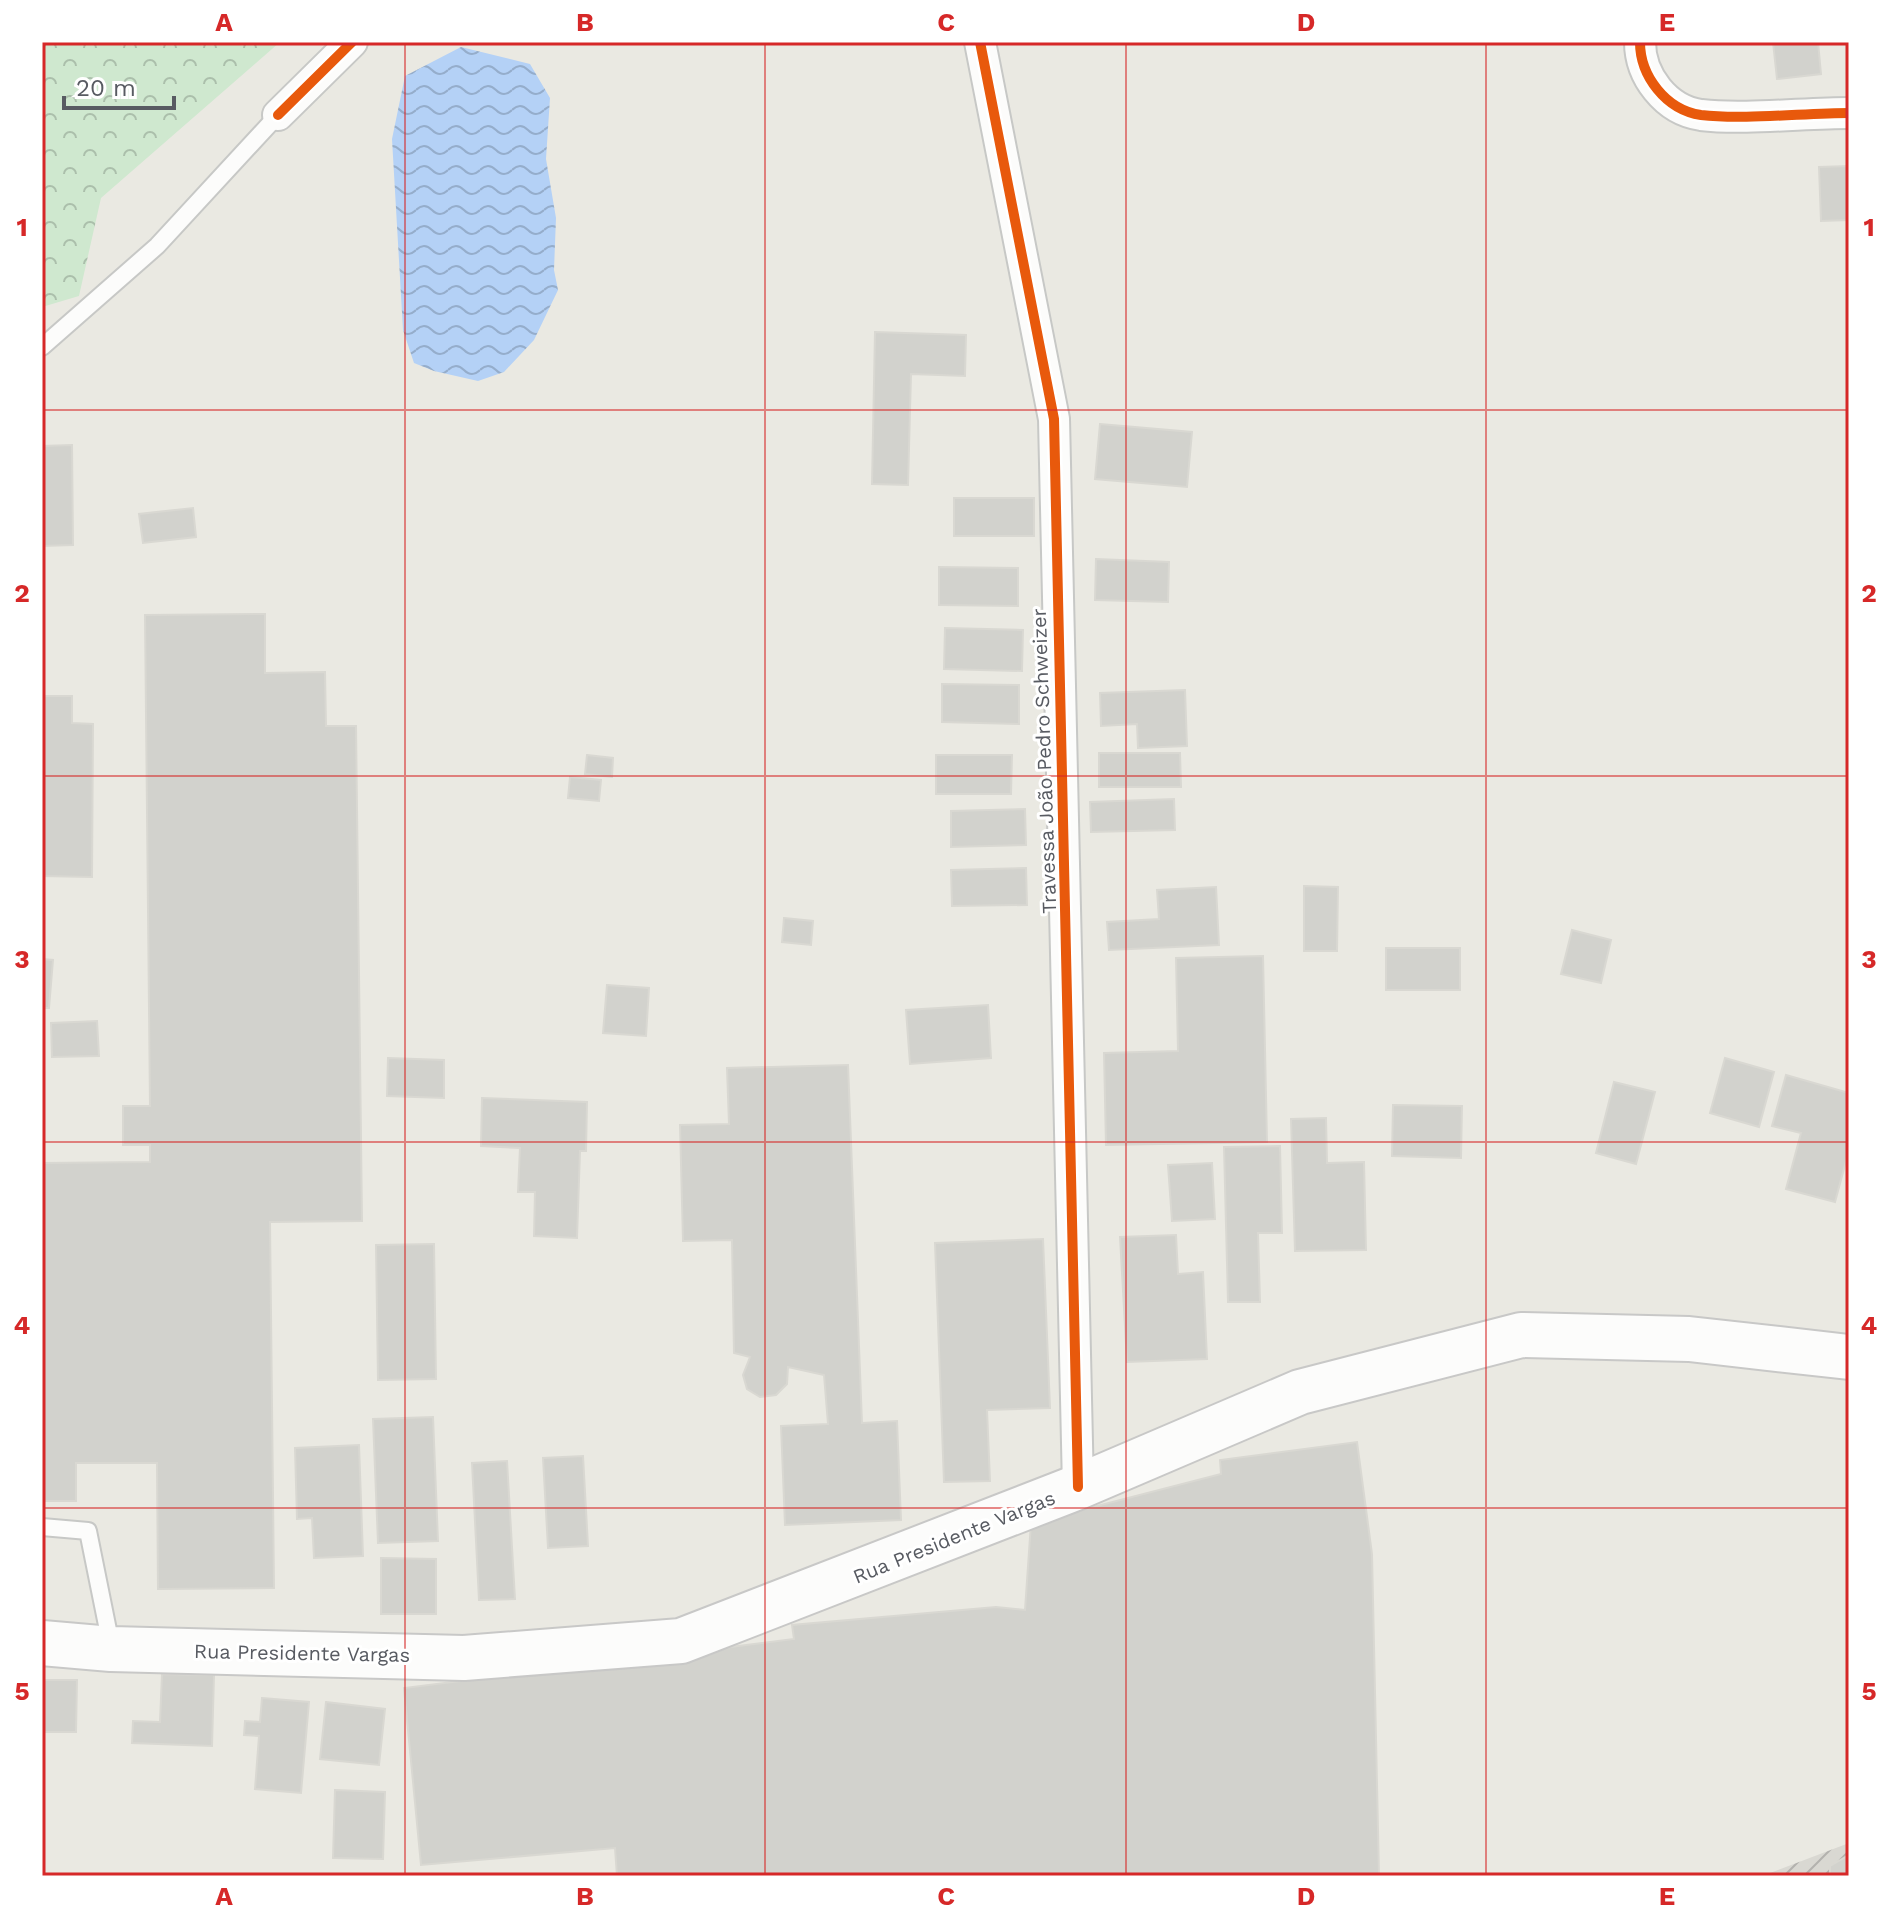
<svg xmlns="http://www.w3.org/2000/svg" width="1891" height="1918" viewBox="0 0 1891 1918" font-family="'Work Sans',sans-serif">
<defs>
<pattern id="industrial-furrows" width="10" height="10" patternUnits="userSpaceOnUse" patternTransform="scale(2)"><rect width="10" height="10" fill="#d9d8d2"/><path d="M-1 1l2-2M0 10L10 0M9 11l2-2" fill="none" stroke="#b3b2ae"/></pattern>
<pattern id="forest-crowns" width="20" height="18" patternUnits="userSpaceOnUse" patternTransform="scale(2)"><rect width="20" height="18" fill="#cfe8cf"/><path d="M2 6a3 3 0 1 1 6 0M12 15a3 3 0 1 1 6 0" fill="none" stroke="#abbfab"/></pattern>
<pattern id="water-waves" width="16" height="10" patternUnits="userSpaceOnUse" patternTransform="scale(2)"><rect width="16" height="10" fill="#b4d1f6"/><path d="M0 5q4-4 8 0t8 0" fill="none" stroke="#95adcb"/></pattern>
</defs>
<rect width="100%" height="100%" fill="#eae9e2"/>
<path fill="url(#industrial-furrows)" d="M 1849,1843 L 1849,1876 L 1762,1876 Z"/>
<path fill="url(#forest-crowns)" d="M 42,42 L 280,42 L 101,198 L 79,296 L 42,307 Z"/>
<path fill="url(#water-waves)" d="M 461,47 L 530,64 L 550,98 L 546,159 L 556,218 L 554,270 L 558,290 L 534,340 L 504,372 L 478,381 L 434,371 L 414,363 L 403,330 L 392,139 L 405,76 Z"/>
<path fill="#d2d2cd" stroke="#d9d8d2" stroke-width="2" d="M 1773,42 L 1818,42 L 1821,74 L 1777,79 Z
M 1849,166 L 1849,220 L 1821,221 L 1819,167 Z
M 875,332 L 966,335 L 965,376 L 911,374 L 908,485 L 872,484 Z
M 1100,424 L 1192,432 L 1187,487 L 1095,479 Z
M 72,445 L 73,545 L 42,546 L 42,446 Z
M 954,498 L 1034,498 L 1034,536 L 954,536 Z
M 193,508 L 196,537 L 143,543 L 139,514 Z
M 1096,559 L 1169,562 L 1168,602 L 1095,600 Z
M 939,567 L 1018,568 L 1018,606 L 939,605 Z
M 265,614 L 265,673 L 325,672 L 326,726 L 356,726 L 362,1221 L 270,1222 L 274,1588 L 158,1589 L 157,1463 L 76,1463 L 76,1501 L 42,1501 L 42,1163 L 150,1162 L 150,1145 L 123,1145 L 123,1106 L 150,1106 L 145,615 Z
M 945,628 L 1023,630 L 1022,671 L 944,669 Z
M 942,684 L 1019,685 L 1019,724 L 942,722 Z
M 1185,690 L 1187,746 L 1138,748 L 1137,724 L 1101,726 L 1100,693 Z
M 42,696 L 72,696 L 72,723 L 93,724 L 92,877 L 42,876 Z
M 1099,753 L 1180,753 L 1181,787 L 1099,787 Z
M 587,755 L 613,758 L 612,777 L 585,774 Z
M 936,755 L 1012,755 L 1011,794 L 936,794 Z
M 570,777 L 601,780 L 599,801 L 568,798 Z
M 1174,799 L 1175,830 L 1091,832 L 1090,802 Z
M 1025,809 L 1026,845 L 951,847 L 951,811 Z
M 1026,868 L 1027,905 L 952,906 L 951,870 Z
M 1304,886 L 1338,887 L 1337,951 L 1304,951 Z
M 1216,887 L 1219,945 L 1109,950 L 1107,922 L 1159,919 L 1157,890 Z
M 784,918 L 813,921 L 811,945 L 782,942 Z
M 1572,930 L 1611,940 L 1601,983 L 1561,974 Z
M 1386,948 L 1460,948 L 1460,990 L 1386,990 Z
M 1263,956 L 1267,1142 L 1106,1145 L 1104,1053 L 1178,1051 L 1176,958 Z
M 42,959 L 53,960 L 49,1008 L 42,1008 Z
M 607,985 L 649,988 L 646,1036 L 603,1033 Z
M 988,1005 L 991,1058 L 910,1064 L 906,1010 Z
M 97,1021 L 99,1056 L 52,1057 L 51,1023 Z
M 388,1058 L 444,1060 L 444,1098 L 387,1096 Z
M 1725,1058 L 1774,1072 L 1759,1127 L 1710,1113 Z
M 848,1065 L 862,1423 L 897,1421 L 901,1520 L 785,1525 L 781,1426 L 828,1424 L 824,1375 L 788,1367 L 787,1384 L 776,1395 L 760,1397 L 747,1389 L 743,1375 L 750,1357 L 734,1353 L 732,1240 L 683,1241 L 680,1125 L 729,1124 L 727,1068 Z
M 1786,1075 L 1849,1093 L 1849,1150 L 1835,1202 L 1786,1189 L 1801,1133 L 1772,1126 Z
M 1614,1082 L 1655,1092 L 1636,1164 L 1596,1153 Z
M 482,1098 L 587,1102 L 586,1151 L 580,1151 L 577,1238 L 534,1236 L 535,1192 L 518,1192 L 520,1148 L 481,1146 Z
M 1393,1105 L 1462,1106 L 1461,1158 L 1392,1156 Z
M 1326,1118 L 1327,1163 L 1364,1162 L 1366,1250 L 1295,1251 L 1291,1119 Z
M 1280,1146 L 1282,1233 L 1258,1233 L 1260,1302 L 1228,1302 L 1224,1147 Z
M 1212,1163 L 1215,1219 L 1172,1221 L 1168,1165 Z
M 1176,1235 L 1178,1274 L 1203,1272 L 1207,1359 L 1127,1362 L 1120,1237 Z
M 1043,1239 L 1050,1408 L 987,1410 L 990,1481 L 944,1482 L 935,1243 Z
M 434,1244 L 436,1379 L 378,1380 L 376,1245 Z
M 433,1417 L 438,1541 L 378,1543 L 373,1419 Z
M 1357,1442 L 1372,1554 L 1379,1876 L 617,1876 L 615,1848 L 421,1865 L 404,1688 L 794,1639 L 792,1625 L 996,1607 L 1025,1610 L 1031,1523 L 1221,1474 L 1220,1460 Z
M 359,1445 L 363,1556 L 314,1558 L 312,1518 L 297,1519 L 295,1448 Z
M 583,1456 L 588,1546 L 548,1548 L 543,1458 Z
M 507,1461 L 515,1599 L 479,1600 L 472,1463 Z
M 381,1558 L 436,1559 L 436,1614 L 381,1614 Z
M 162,1674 L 214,1675 L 212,1746 L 132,1743 L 133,1721 L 160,1722 Z
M 42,1680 L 77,1680 L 76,1732 L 42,1732 Z
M 262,1698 L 309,1702 L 301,1793 L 255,1789 L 259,1736 L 244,1735 L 245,1721 L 260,1722 Z
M 326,1702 L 385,1709 L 379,1765 L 320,1759 Z
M 335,1790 L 385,1792 L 383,1859 L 333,1858 Z
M 1849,1855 L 1849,1876 L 1830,1876 L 1830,1866 Z"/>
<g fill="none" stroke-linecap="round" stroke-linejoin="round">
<g stroke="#c7c8c6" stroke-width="20">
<path id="lane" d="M 42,347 L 157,246 L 278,115
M 42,1527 L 88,1531 L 111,1645"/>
</g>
<g stroke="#c7c8c6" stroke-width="34">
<path id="street" d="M 980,42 L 1054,419 L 1078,1487
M 1640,42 C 1640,76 1666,110 1701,115 C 1743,120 1805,113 1849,113
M 278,115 L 352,42"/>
</g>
<g stroke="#c8c8c7" stroke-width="48">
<path id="secondary" d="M 42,1643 L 111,1649 L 464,1658 L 681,1641 L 1078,1487 L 1300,1392 L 1521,1335 L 1689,1339 L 1849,1357"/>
</g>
<use href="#lane" stroke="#fcfcfb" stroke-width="16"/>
<use href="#street" stroke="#fcfcfb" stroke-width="30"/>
<use href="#secondary" stroke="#fcfcfb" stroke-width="44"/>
<g stroke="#fff" stroke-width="15">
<path id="cycleway" d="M 980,42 L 1054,419 L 1078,1487
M 1640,42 C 1640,76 1666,110 1701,115 C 1743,120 1805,113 1849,113
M 278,115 L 352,42"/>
</g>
<use href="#cycleway" stroke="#e8590c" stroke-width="10"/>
</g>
<path fill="none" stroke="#d62828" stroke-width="2" stroke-opacity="0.55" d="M 405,42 L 405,1876M 765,42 L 765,1876M 1126,42 L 1126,1876M 1486,42 L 1486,1876M 42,410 L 1849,410M 42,776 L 1849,776M 42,1142 L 1849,1142M 42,1508 L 1849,1508"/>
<g text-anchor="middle" stroke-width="6" stroke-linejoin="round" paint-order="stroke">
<g font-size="20" fill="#585b62" stroke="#fff">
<text transform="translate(1044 761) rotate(-92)" y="7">Travessa João Pedro Schweizer</text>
<text transform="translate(954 1537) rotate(-22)" y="7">Rua Presidente Vargas</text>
<text transform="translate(302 1653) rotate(1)" y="7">Rua Presidente Vargas</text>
</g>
</g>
<rect width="1891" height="1918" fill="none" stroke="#ffffff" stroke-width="88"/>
<path d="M64 96v12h110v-12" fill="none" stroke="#585b62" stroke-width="4"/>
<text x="76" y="96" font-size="24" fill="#585b62" stroke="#ffffff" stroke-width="6" paint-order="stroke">20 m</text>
<rect x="44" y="44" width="1803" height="1830" fill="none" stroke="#d62828" stroke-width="3"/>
<g font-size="26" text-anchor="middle" font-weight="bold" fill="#d62828">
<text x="224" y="31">A</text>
<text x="585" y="31">B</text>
<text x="946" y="31">C</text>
<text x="1306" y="31">D</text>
<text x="1667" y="31">E</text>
<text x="22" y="236">1</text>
<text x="1869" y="236">1</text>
<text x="22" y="602">2</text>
<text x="1869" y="602">2</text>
<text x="22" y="968">3</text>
<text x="1869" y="968">3</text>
<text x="22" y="1334">4</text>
<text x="1869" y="1334">4</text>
<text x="22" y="1700">5</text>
<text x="1869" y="1700">5</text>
<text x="224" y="1905">A</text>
<text x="585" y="1905">B</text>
<text x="946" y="1905">C</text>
<text x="1306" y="1905">D</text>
<text x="1667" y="1905">E</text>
</g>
</svg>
